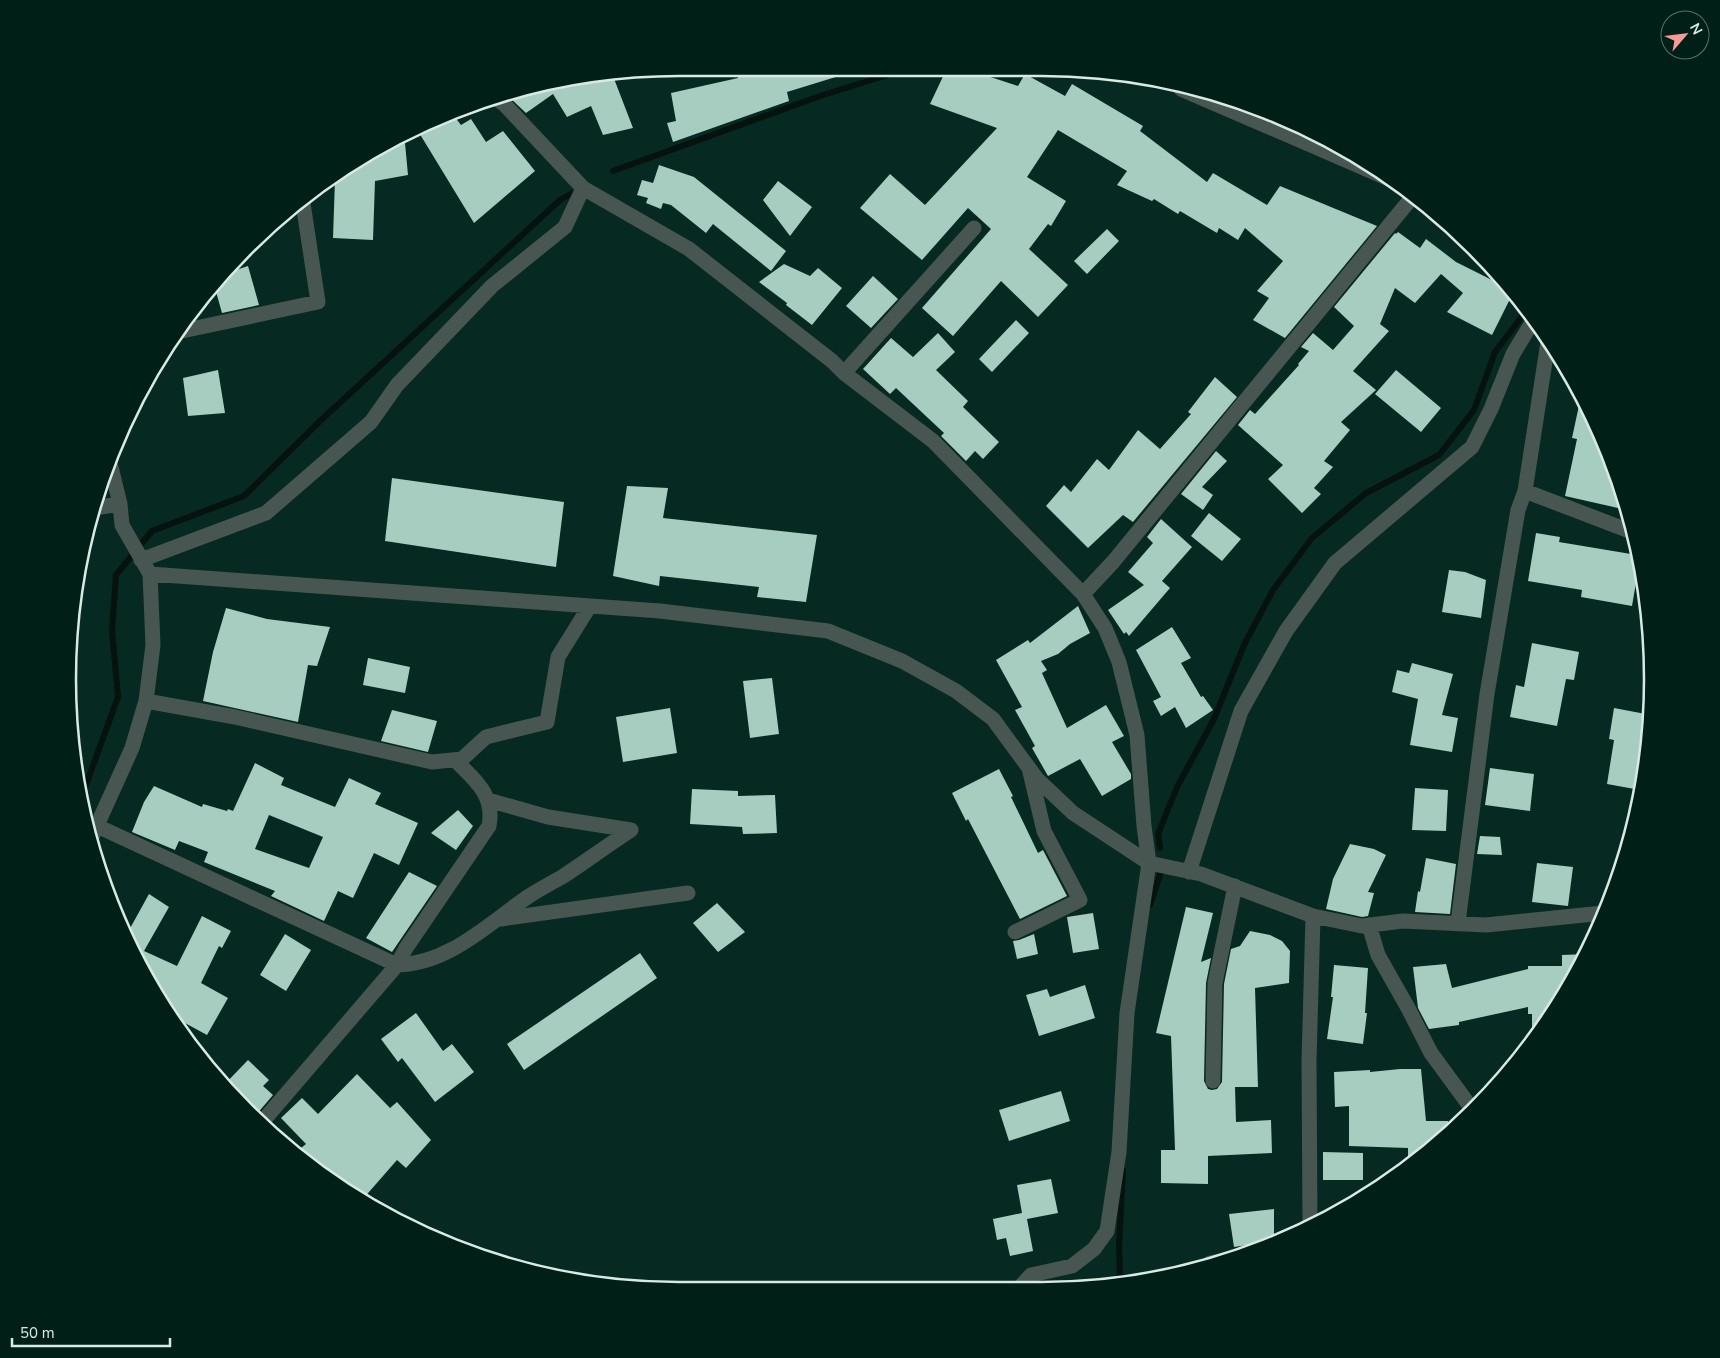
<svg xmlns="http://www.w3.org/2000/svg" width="1720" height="1358" viewBox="0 0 1720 1358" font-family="'Nunito Sans',sans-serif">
<rect width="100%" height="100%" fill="#062921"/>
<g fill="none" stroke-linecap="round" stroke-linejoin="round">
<path stroke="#05120e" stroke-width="6" d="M 613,171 L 820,96 L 910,68
M 83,793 L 118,697 L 112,630 L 116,575 L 152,531 L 244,496 L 320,421 L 560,200 L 578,190
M 1160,848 L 1158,834 L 1177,787 L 1214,719 L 1244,645 L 1273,590 L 1312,538 L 1366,493 L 1439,455 L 1474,410 L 1495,352 L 1526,311
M 1150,905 L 1162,869
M 1120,1282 L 1119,1244 L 1123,1170"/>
</g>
<path fill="#a7ccc0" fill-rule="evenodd" d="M 737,68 L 851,68 L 852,72 L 787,92 L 789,101 L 673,142 L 667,123 L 676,121 L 671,93 L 738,78 Z
M 947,68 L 963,68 L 1018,86 L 1025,74 L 1065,96 L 1072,84 L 1143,126 L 1140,131 L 1207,182 L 1213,173 L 1267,205 L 1280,186 L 1377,226 L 1285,338 L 1253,320 L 1269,298 L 1257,291 L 1283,261 L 1245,228 L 1238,240 L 1219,228 L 1217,233 L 1180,211 L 1178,214 L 1154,199 L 1152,201 L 1117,185 L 1127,171 L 1058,130 L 1027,177 L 1066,201 L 1051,226 L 1048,224 L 1029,249 L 1068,285 L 1038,317 L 1001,281 L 953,336 L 922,308 L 991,229 L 968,208 L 922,260 L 860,208 L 890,174 L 925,205 L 997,128 L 930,104 Z
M 613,76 L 633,128 L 603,135 L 591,106 L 567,117 L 553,94 L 526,113 L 506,94 L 520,88 Z
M 454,116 L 461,125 L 471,119 L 486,142 L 503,131 L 535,171 L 474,223 L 418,131 Z
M 405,143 L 408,175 L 375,181 L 373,240 L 333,238 L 335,179 L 373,150 L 385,145 Z
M 659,165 L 694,177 L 786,251 L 771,271 L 713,224 L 706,233 L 671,205 L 663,203 L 661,209 L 646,203 L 648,198 L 637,195 L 642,180 L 653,183 Z
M 778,181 L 812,207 L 790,236 L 763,200 Z
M 1107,229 L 1119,241 L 1087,274 L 1074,261 Z
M 1398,232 L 1420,248 L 1426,239 L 1456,262 L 1510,289 L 1513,293 L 1492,335 L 1447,312 L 1463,293 L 1441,274 L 1415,303 L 1395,288 L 1380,324 L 1389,331 L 1353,371 L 1376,390 L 1341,422 L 1350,430 L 1324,461 L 1333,467 L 1314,488 L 1321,494 L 1302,513 L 1268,479 L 1283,465 L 1238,425 L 1250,410 L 1255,414 L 1299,365 L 1298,364 L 1309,351 L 1301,347 L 1313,333 L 1333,350 L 1354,326 L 1334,307 L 1395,233 L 1396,234 Z
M 784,264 L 810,276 L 818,268 L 842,288 L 812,325 L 786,305 L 787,303 L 759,282 Z
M 248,266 L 259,305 L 222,313 L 215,288 L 227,273 Z
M 873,276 L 898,299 L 871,328 L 846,306 Z
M 1016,320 L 1029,333 L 992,372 L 979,359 Z
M 938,333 L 955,352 L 936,370 L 968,401 L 963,407 L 999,442 L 983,459 L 975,451 L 966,461 L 941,436 L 944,433 L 896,388 L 890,394 L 863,369 L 891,338 L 913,357 Z
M 218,370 L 225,413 L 188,416 L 183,378 Z
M 1396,370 L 1441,408 L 1421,432 L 1375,394 Z
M 1215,377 L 1237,397 L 1133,522 L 1123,515 L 1088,548 L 1046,506 L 1064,485 L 1071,492 L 1097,459 L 1109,470 L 1138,430 L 1160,449 L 1191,414 L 1188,412 Z
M 1581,396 L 1620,482 L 1622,490 L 1618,508 L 1565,496 L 1577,439 L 1572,438 Z
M 1216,451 L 1227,461 L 1202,487 L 1213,495 L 1203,510 L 1181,494 Z
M 392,478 L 564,502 L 556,567 L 385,541 Z
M 627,486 L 668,488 L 663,518 L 817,535 L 806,602 L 757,597 L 759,587 L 660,576 L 659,586 L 613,576 Z
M 1209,513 L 1241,539 L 1222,561 L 1191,536 Z
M 1161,519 L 1192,547 L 1162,581 L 1170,588 L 1129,636 L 1126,632 L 1124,634 L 1108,610 L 1144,585 L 1128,572 L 1153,543 L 1147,537 Z
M 1536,533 L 1560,537 L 1559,542 L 1637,555 L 1639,565 L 1632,606 L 1581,597 L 1582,590 L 1528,581 Z
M 1449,570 L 1465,572 L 1486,580 L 1481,618 L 1442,612 Z
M 1078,606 L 1090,633 L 1070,644 L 1058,654 L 1041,661 L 1047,670 L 1042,673 L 1067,728 L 1106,705 L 1124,736 L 1112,742 L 1131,774 L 1131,779 L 1102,796 L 1080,759 L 1048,776 L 1032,748 L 1035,746 L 1015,710 L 1022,707 L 996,660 L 1028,640 L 1030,643 Z
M 226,608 L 267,619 L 330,627 L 317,666 L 308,665 L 298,722 L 203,701 L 213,652 Z
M 1172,627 L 1191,658 L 1181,663 L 1201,697 L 1203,696 L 1213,710 L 1186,728 L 1175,707 L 1161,716 L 1153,701 L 1161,697 L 1136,650 Z
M 1532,643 L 1579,652 L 1574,680 L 1566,679 L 1557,726 L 1510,717 L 1516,685 L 1524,687 Z
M 368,658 L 410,667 L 405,693 L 363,685 Z
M 1412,663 L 1453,674 L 1442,715 L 1458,718 L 1452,752 L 1410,745 L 1418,699 L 1392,692 L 1397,670 L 1409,673 Z
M 772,678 L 779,734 L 750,738 L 743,681 Z
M 670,708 L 677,753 L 623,762 L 616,717 Z
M 1614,708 L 1651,715 L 1640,790 L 1607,784 L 1614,740 L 1609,739 Z
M 392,710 L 437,721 L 428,752 L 381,741 Z
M 255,763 L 284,778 L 281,785 L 335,807 L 349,778 L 381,793 L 375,804 L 418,823 L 399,865 L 374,853 L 353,898 L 338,891 L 324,921 L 271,896 L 275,891 L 204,862 L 208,852 L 179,841 L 175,850 L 132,832 L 144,802 L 154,786 L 202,807 L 203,804 L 227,811 L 228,809 L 233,811 ZM 269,815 L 323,837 L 309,868 L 255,849 Z
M 1490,768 L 1534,774 L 1530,811 L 1485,805 Z
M 999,769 L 1013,796 L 1011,797 L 1038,853 L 1043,850 L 1067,896 L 1020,919 L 968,819 L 966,821 L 952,793 Z
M 1415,788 L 1448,790 L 1446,831 L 1412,830 Z
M 692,789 L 738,791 L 738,796 L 775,795 L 777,833 L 743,834 L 742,827 L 690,824 Z
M 458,810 L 473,826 L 456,850 L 431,833 Z
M 1480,836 L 1500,837 L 1502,855 L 1477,854 Z
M 1350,844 L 1374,849 L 1386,855 L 1368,892 L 1374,893 L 1368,916 L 1362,917 L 1326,909 L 1333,879 Z
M 1426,858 L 1456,864 L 1450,914 L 1415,912 L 1418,891 L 1420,892 Z
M 1537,863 L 1573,867 L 1568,906 L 1532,902 Z
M 409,872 L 437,886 L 392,952 L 366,938 Z
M 149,894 L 169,907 L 144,951 L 177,966 L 202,916 L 231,931 L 222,948 L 219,946 L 201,983 L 228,998 L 207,1035 L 172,1016 L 150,985 L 128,932 Z
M 717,903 L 745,932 L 718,952 L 693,923 Z
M 1186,907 L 1213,913 L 1201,962 L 1211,958 L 1206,983 L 1204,1081 L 1208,1089 L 1212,1090 L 1217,1089 L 1222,1082 L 1224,984 L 1231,949 L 1240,946 L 1250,931 L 1270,935 L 1282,941 L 1290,951 L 1289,983 L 1255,988 L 1258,1087 L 1235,1087 L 1236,1122 L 1271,1120 L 1272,1153 L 1208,1156 L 1208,1184 L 1161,1183 L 1161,1150 L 1175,1150 L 1171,1036 L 1156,1033 Z
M 1093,913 L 1099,949 L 1073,953 L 1067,917 Z
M 285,934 L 311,950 L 286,991 L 260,975 Z
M 1034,934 L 1038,954 L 1017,959 L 1013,941 L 1019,940 Z
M 640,953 L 657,978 L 524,1070 L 507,1044 Z
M 1587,954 L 1532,1042 L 1532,1014 L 1528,1014 L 1528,1007 L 1459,1022 L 1459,1025 L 1429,1029 L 1418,1008 L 1413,967 L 1446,964 L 1452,988 L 1528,969 L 1528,966 L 1562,966 L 1562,955 Z
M 1334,965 L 1368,968 L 1365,1013 L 1367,1013 L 1363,1044 L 1327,1039 L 1333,997 L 1331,997 Z
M 1085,985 L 1095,1018 L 1039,1036 L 1026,995 L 1047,989 L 1050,997 Z
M 416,1013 L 443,1051 L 452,1044 L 474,1072 L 435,1102 L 402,1058 L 398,1062 L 381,1039 Z
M 248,1060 L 269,1080 L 263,1086 L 273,1095 L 256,1115 L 223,1086 Z
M 1400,1069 L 1421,1069 L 1426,1121 L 1448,1121 L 1449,1134 L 1408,1165 L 1408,1148 L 1349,1146 L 1349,1106 L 1335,1107 L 1334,1072 L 1370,1070 L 1370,1072 Z
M 357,1074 L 390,1108 L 397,1102 L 431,1140 L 406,1168 L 397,1160 L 362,1200 L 348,1192 L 318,1166 L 316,1167 L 301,1148 L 306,1144 L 281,1118 L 302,1098 L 318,1114 Z
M 1061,1091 L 1070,1121 L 1009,1141 L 999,1110 Z
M 1323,1152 L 1363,1153 L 1363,1180 L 1323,1180 Z
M 1051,1179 L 1058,1213 L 1027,1219 L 1033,1251 L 1010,1256 L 1006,1238 L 997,1240 L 993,1219 L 1022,1213 L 1017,1185 Z
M 1274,1209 L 1274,1241 L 1234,1247 L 1229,1214 Z"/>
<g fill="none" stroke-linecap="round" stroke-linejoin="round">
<path stroke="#485651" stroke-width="15" d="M 1181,89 L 1394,181
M 496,99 L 504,104 L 583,188 L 689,249 L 832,361 L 844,373 L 933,441 L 1083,594 L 1113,562 L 1414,195
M 182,331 L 318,302 L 303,203
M 844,373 L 974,228
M 1525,491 L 1632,532
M 94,508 L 120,504
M 141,560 L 266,513 L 371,422 L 397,385 L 492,286 L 565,227 L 583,188
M 150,574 L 660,611 L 828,631 L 902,661 L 956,691 L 993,719 L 1037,779 L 1073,813 L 1149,863 L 1201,874 L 1313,916 L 1362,926 L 1403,921 L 1486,925 L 1603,913
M 146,701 L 235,717 L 432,762 L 462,759 L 486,737 L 547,722 L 558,657 L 589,607
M 488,800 L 548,817 L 631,830
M 97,826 L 397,965 C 449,964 488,924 529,896 C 540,889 551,883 562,877 C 585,862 608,845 631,830
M 90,841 L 132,748 L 146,701 L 153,645 L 150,574 L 122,525 L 120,504 L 111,467
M 1189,872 L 1241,711 L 1286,631 L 1335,563 L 1472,447 L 1491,409 L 1513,354 L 1533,321
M 501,919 L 688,893
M 1458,923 L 1487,694 L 1518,510 L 1525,491 L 1548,342
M 1369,925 L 1378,955 L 1408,1008 L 1431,1053 L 1472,1109
M 1015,932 L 1080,900 L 1044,831 L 1030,772
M 1213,1081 L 1215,983 L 1235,886
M 263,1121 L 397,965 L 406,948 L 489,826 C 495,795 475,780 455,760
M 1310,1225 L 1309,1061 L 1313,916
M 1210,1263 L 1240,1257
M 1018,1289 L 1031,1275 L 1072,1266 L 1094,1249 L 1107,1231 L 1119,1152 L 1127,1013 L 1149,863 L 1144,826 L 1137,735 L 1119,662 L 1105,628 L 1083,594"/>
</g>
<path d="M0 0H1720V1358H0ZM679 76H1041A603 603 0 0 1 1644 679V679A603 603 0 0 1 1041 1282H679A603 603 0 0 1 76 679V679A603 603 0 0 1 679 76Z" fill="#001f17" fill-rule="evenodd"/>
<path fill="none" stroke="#d8eae4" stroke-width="2.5" d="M679 76H1041A603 603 0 0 1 1644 679V679A603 603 0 0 1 1041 1282H679A603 603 0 0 1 76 679V679A603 603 0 0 1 679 76Z"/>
<g transform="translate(1685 35) rotate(62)"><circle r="24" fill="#001f17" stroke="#567069"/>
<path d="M0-4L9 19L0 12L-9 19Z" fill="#f59b96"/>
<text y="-8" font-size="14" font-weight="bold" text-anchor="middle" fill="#d8eae4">N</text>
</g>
<path d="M12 1338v8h158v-8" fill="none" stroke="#d8eae4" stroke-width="2.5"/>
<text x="20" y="1338" font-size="15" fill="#d8eae4" stroke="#001f17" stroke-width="4" paint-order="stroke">50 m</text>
</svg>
